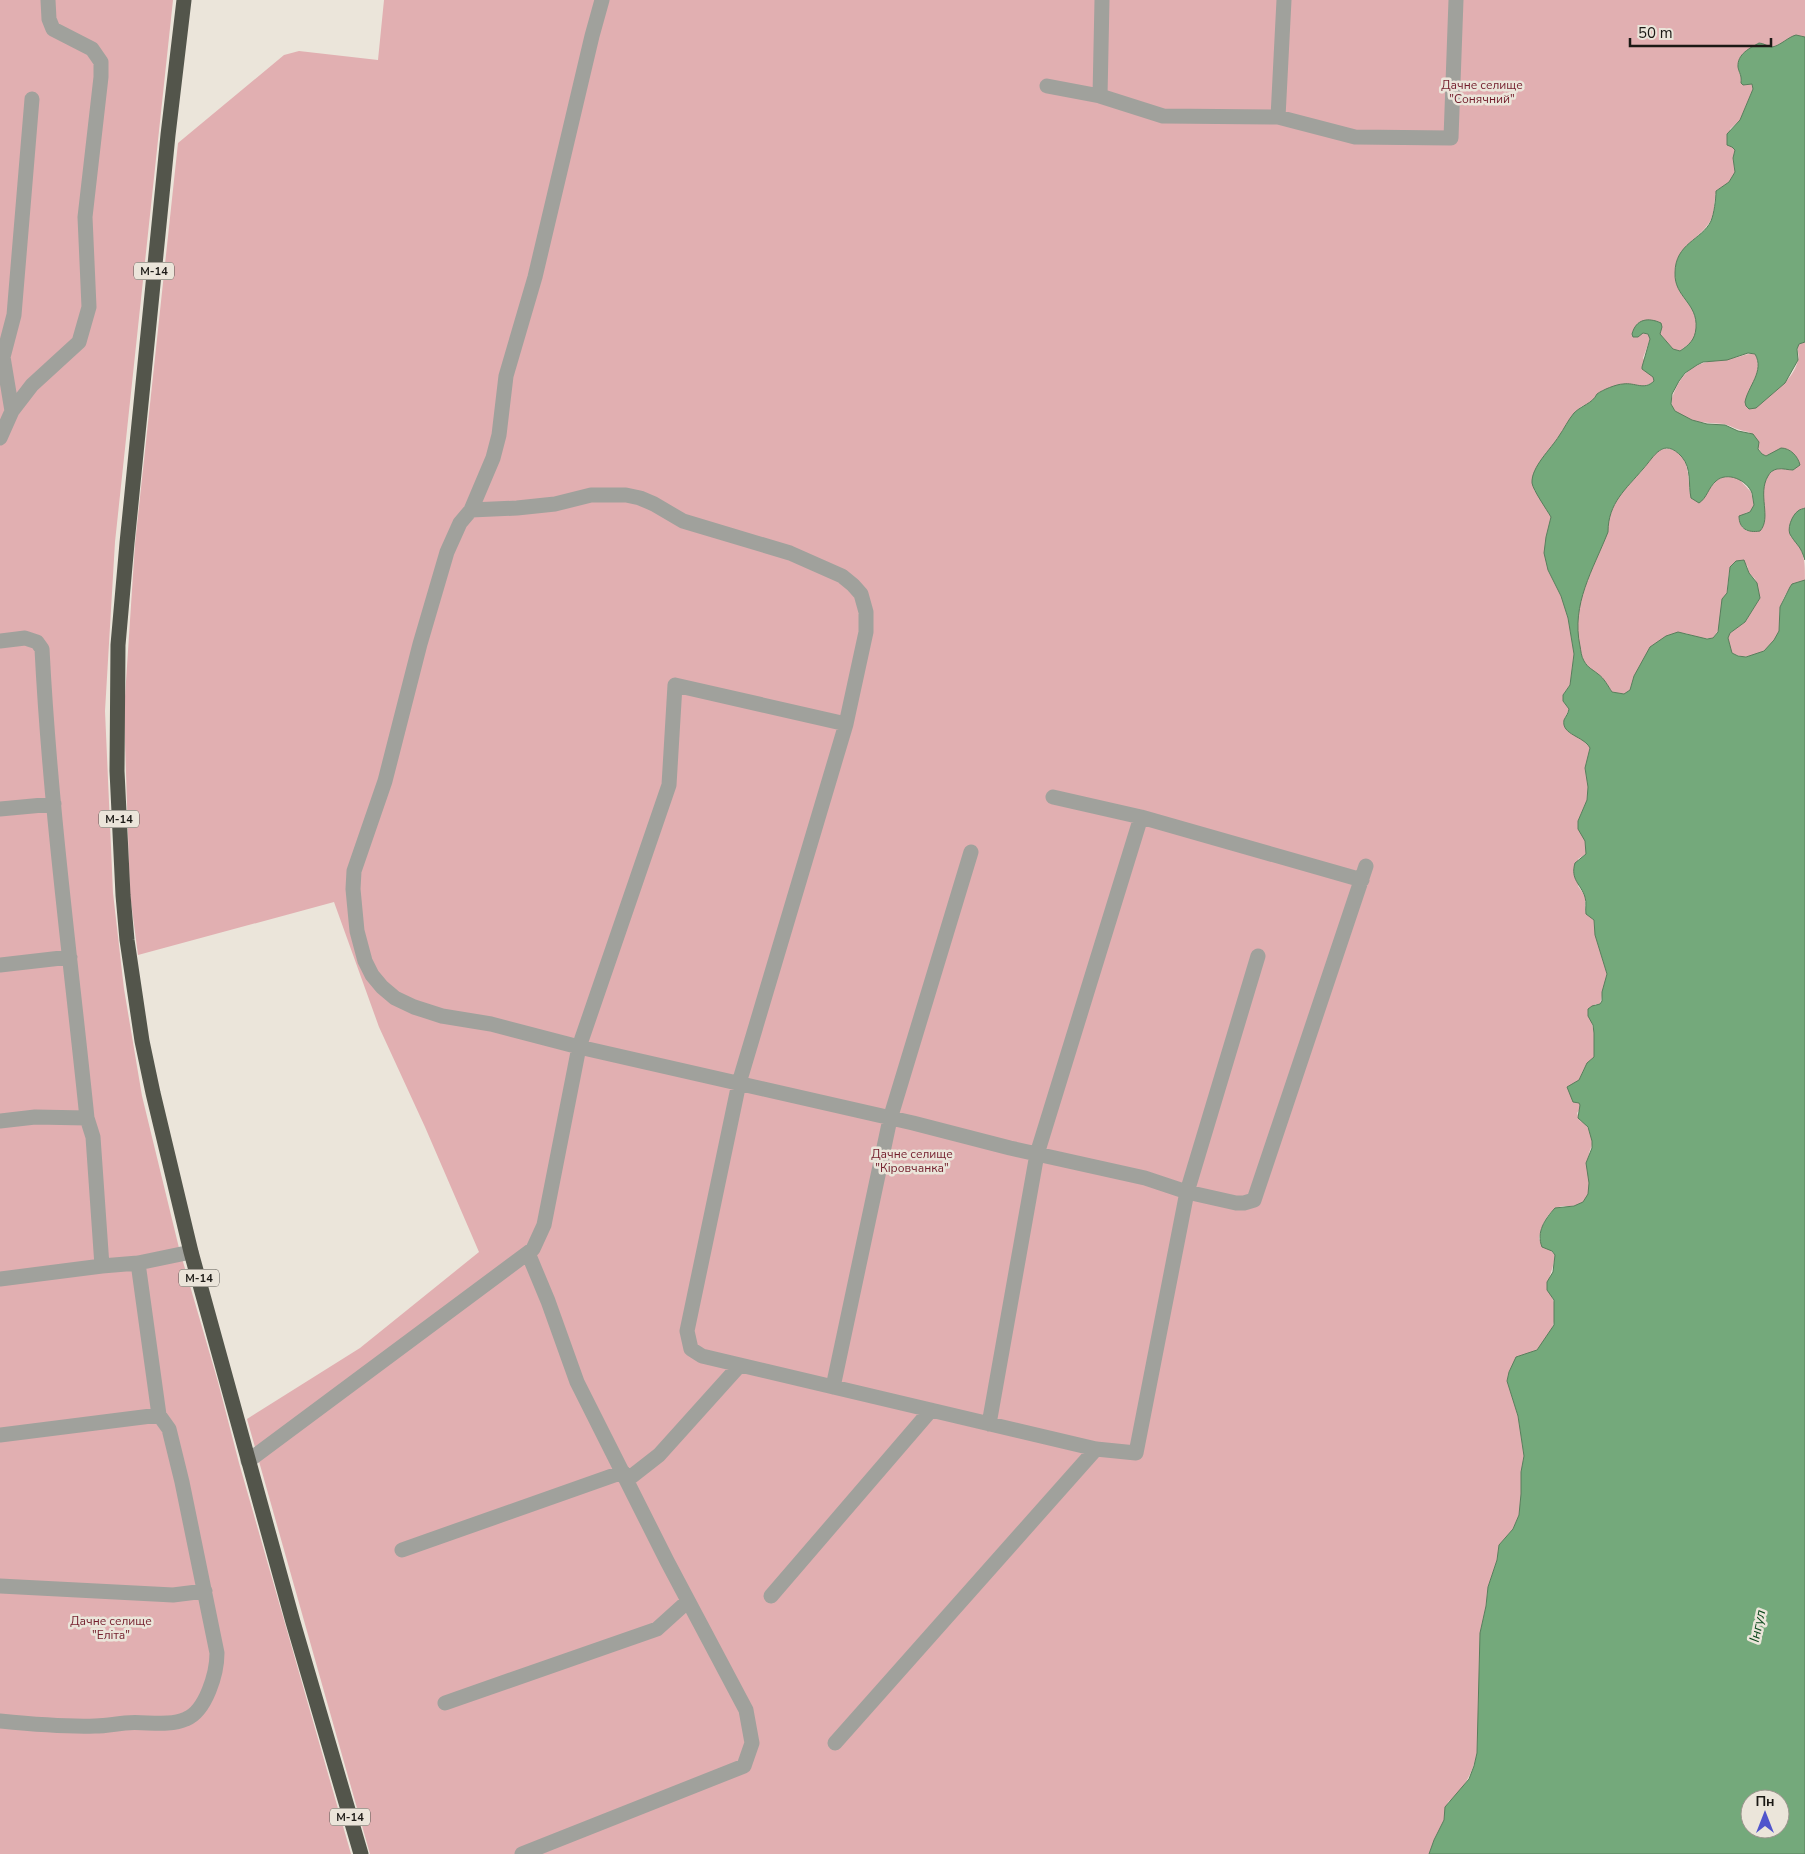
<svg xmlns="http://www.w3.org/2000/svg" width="1805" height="1854" viewBox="0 0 1805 1854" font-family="'Nunito Sans',sans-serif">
<rect width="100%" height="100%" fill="#ebe5da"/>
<path fill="#e1afb1" d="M 0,0 L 173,0 L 115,542 L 105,711 L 113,893 L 124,989 L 142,1096 L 179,1248 L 218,1382 L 239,1463 L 351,1854 L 0,1854 Z
M 384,0 L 1805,0 L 1805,37 C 1787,32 1783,47 1771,47 C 1768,47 1763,44 1759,43 C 1750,48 1737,54 1738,67 C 1739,73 1742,76 1741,83 L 1743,85 L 1752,84 L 1753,89 L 1740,120 L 1730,129 L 1732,147 L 1735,150 L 1733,158 L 1735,172 L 1729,182 L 1717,190 C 1713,199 1716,214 1709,223 C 1697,241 1676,246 1675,272 C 1673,296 1698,304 1696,327 C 1696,331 1697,335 1694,339 C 1691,343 1684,347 1680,351 L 1673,349 L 1660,334 L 1661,330 L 1656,321 L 1638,337 L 1642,333 L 1648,334 L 1650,339 L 1643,358 L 1654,377 L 1654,381 L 1650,384 L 1643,386 L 1623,384 L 1603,390 L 1589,404 L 1582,406 L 1575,412 L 1550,450 L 1542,459 L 1534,490 L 1540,497 L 1551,517 L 1546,537 L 1548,570 L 1561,596 L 1568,618 L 1574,654 L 1570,685 L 1564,693 L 1563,701 L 1569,709 L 1564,720 L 1587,741 L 1590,748 L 1585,768 L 1588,787 L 1587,800 L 1578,821 L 1585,841 L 1586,854 L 1578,859 L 1578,886 L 1585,896 L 1585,912 L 1594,920 L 1595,935 L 1607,974 L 1600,1004 L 1595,1004 L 1591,1020 L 1594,1033 L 1594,1057 C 1579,1069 1575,1090 1581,1108 L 1577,1113 L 1580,1121 C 1587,1123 1590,1132 1592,1139 C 1593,1146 1590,1148 1589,1154 C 1585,1168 1595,1188 1585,1200 C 1579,1207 1570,1206 1563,1206 C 1548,1208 1541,1226 1539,1239 L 1555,1255 C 1554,1268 1548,1277 1547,1290 C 1563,1305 1553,1340 1536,1350 C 1530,1354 1523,1355 1517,1357 L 1509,1372 L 1507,1381 L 1518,1416 L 1524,1456 L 1521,1472 L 1521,1494 L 1519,1515 L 1513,1529 L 1499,1545 L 1497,1560 L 1488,1587 L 1486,1606 L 1480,1633 L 1477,1753 C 1473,1772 1464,1790 1448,1802 L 1444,1820 L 1434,1840 L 1429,1854 L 370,1854 L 247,1419 L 360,1348 L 479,1252 L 425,1127 L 379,1027 L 334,902 L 138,955 L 130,894 L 124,712 L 135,544 L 178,143 L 284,55 L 299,51 L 378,60 Z
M 1804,342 L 1805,342 L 1805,508 C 1791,514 1792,522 1790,536 C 1805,548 1805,562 1805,580 C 1801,582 1797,582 1794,584 C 1785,592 1780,604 1779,615 C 1779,620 1780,626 1779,631 C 1774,650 1749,663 1732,653 L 1728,638 L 1730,633 L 1745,622 L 1760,598 L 1755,579 L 1749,573 L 1747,565 L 1730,567 C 1726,588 1727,622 1713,638 L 1699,638 L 1685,633 L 1634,676 L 1630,690 L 1624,694 L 1612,692 C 1608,686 1604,679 1598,674 C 1595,671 1592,670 1589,668 C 1580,658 1576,638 1576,625 C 1577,592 1596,564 1606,535 C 1608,531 1607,528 1608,524 C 1609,517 1612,509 1616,502 C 1623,488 1635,480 1645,467 C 1648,463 1651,456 1656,452 C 1660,450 1666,448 1670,449 C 1692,454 1687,482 1691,498 L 1711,487 L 1717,480 L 1723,477 L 1732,477 L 1739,479 L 1751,492 L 1754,505 L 1750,512 L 1745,513 L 1741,526 L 1747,531 L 1764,511 C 1761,492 1762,462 1789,470 L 1792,453 L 1789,450 L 1766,456 L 1762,454 L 1749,432 C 1739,431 1732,426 1724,424 C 1708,422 1684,424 1674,409 C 1669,402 1673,395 1676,388 C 1690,361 1705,362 1733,358 C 1741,357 1747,353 1755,354 C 1762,367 1755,380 1748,392 L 1756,408 C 1770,392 1793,383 1798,360 C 1800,354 1796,350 1799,344 Z"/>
<path fill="#74a97b" stroke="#597e5c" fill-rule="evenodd" d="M 1796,35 L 1805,37 L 1805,342 L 1799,344 L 1797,349 L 1798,360 L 1785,383 L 1756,408 L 1749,409 L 1746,406 L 1745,402 C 1748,386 1765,371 1755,354 L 1748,353 L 1727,360 L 1703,362 L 1697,365 L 1685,373 L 1679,381 L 1672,394 L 1671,404 L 1675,411 L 1692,420 L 1707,424 L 1725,425 L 1738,431 L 1753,434 L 1759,442 L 1758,449 L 1762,454 L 1766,456 L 1781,448 C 1790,448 1798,456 1800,465 L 1793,470 C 1788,470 1783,468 1777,469 C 1773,470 1770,472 1768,476 C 1757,494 1772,518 1760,531 C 1748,533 1739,529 1739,516 L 1750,512 L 1754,505 C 1753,501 1753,497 1752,493 C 1747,480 1727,471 1716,481 C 1708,488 1707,498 1699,503 L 1691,498 C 1688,484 1692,469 1682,457 C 1663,436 1654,457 1643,469 C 1626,489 1608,503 1608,532 C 1593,570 1571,604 1580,646 C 1581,651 1581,656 1584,661 C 1588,668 1592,669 1598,674 C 1604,678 1608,686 1612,692 L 1624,694 L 1630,690 L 1634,676 L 1650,647 L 1666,636 L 1678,632 L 1707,639 L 1713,638 L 1718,632 L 1722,599 L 1727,593 L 1730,567 L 1736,561 L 1744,560 L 1749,573 L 1757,583 L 1760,598 L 1745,622 L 1730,633 L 1728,638 L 1732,653 L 1738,656 L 1746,657 L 1764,651 L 1774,640 L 1779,631 L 1780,607 L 1790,587 L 1792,584 L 1805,580 L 1805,1854 L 1429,1854 L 1434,1840 L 1444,1820 L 1445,1807 L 1469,1779 L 1474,1766 L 1477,1753 L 1480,1633 L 1486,1606 L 1488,1587 L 1497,1560 L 1499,1545 L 1513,1529 L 1519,1515 L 1521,1494 L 1521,1472 L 1524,1456 L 1518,1416 L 1507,1381 L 1509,1372 L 1516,1357 L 1537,1350 L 1554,1325 L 1554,1300 L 1547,1290 L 1547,1282 L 1553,1272 L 1555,1255 L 1552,1251 L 1542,1247 C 1536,1232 1545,1219 1555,1208 L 1574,1206 L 1583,1202 L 1588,1194 L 1589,1183 L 1586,1163 L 1592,1148 L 1592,1141 L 1588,1127 L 1578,1118 L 1580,1105 L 1579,1103 L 1573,1102 L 1567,1087 L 1579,1080 L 1587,1063 L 1594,1057 L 1594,1033 L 1593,1025 L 1588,1016 L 1588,1009 L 1592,1006 L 1600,1004 L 1602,1001 L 1602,992 L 1607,974 L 1595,935 L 1594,920 L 1586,914 C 1585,909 1587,903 1585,897 C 1581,884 1570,880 1575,863 L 1586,854 L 1585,841 L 1578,829 L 1578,821 L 1587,800 L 1588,787 L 1585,768 L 1590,748 C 1584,736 1561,735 1564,720 C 1566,716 1568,714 1569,709 L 1563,701 L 1563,695 L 1570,685 L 1574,654 L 1568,618 L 1561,596 L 1548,570 L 1544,553 L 1546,537 L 1551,517 C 1547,510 1533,490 1532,483 C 1531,467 1551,449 1559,436 C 1564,429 1568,420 1574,413 C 1582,405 1592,404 1597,394 C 1602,390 1617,384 1623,384 C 1635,382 1644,391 1654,381 L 1653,377 L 1642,369 L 1642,367 L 1650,339 L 1648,334 L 1643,333 L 1638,337 L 1633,337 L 1632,334 C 1636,319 1648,317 1661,323 L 1662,327 L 1660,334 L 1673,349 L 1680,351 C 1689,345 1695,340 1696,328 C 1698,303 1674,297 1675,273 C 1675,243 1702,240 1711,221 C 1714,214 1716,199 1716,191 L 1729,182 L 1735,172 L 1733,158 L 1735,150 L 1732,147 L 1727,145 L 1727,134 L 1740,120 L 1753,89 L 1752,84 L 1743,85 L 1741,83 C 1742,75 1739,73 1738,67 C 1737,54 1750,48 1759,43 C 1764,43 1768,47 1772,47 C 1780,46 1788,37 1796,35 ZM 1750,1799 L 1780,1799 L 1780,1829 L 1750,1829 Z
M 1805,508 L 1805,560 C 1800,545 1799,548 1791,536 C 1786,530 1792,515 1798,511 C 1800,509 1803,509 1805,508 Z"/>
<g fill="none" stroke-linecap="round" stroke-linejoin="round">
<path stroke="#a0a19c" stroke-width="15" d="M 602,0 L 592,36 L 535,277 L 506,376 L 499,435 L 493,458 L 471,510 L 460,523 L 447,552 L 420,644 L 385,781 L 354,871 L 353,889 L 357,931 L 365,961 L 372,975 L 382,987 L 395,998 L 414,1007 L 442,1016 L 491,1024 L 579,1047 L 913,1123 L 1010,1148 L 1145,1178 L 1187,1192 L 1236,1203 L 1244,1203 L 1254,1200 L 1366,866
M 1047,86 L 1100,96 L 1163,116 L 1278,117 L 1355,137 L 1451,138 L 1456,0
M 1100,96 L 1102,0
M 1278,117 L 1284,0
M 12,411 L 3,357 L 14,315 L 32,99
M 0,438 L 12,411 L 32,385 L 79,342 L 89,307 L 85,217 L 101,77 L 101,62 L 92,49 L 53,29 L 49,19 L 48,0
M 0,641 L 25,638 L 37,642 L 42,649 C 50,806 71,962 87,1118 L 93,1137 L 102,1266
M 846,724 L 739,1083 L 687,1331 L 691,1349 L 702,1356 L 1096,1449 L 1136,1453 L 1187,1192 L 1258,956
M 1053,797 L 1141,817 L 1362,880
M 0,809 L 54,804
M 0,965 L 70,957
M 0,1121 L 35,1117 L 87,1118
M 0,1279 L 102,1266 L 138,1263 L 191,1252
M 833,1387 L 890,1119 L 971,852
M 989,1424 L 1037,1154 L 1141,817
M 0,1435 L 159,1415
M 248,1461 L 533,1249 L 544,1225 L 579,1047 L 669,785 L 675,685 L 846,724 L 866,632 L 866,612 L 861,594 L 853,585 L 842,576 L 790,553 L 683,521 L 654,504 L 640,498 L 626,495 L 591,495 L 555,504 L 517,508 L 471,510
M 627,1480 L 659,1455 L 740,1365
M 402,1550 L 623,1472
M 0,1586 L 173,1595 L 205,1591
M 771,1596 L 931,1410
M 445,1703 L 657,1629 L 688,1601
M 0,1721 C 30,1724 65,1727 95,1726 C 105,1726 115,1724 125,1723 C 145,1721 168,1727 186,1719 C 206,1711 217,1673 217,1653 L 182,1482 L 169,1429 L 159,1415 L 138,1263
M 835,1743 L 1096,1449
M 522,1854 L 744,1766 L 752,1743 L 746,1710 L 667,1561 L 577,1382 L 548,1301 L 528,1253"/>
<path stroke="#53554b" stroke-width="15" d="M 184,0 L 168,135 L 127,543 L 118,645 L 117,771 L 123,895 L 127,940 L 142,1041 L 153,1093 L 191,1252 L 293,1622 L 361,1854"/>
</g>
<g text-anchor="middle" stroke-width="5" stroke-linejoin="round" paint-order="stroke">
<g fill="#ebe5da" stroke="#595650" stroke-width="1">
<rect x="134" y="262.5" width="40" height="17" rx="4"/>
<rect x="99" y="810.5" width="40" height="17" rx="4"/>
<rect x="179" y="1269.5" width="40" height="17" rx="4"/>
<rect x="330" y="1808.5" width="40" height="17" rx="4"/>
</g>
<g font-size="11" font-weight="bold" fill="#1b1915">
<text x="154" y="275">М-14</text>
<text x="119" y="823">М-14</text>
<text x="199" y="1282">М-14</text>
<text x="350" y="1821">М-14</text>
</g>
<g font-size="12" fill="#721d2b" stroke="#ebe5da">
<text x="1482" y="89">Дачне селище<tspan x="1482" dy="14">"Сонячний"</tspan></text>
<text x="912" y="1158">Дачне селище<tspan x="912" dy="14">"Кіровчанка"</tspan></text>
<text x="111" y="1625">Дачне селище<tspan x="111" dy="14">"Еліта"</tspan></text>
</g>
<g font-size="14" font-style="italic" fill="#0c491d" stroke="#ebe5da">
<text transform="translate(1757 1626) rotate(-78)" y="5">Інгул</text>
</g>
</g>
<g transform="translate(1765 1814)"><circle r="24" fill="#ebe5da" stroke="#98938b"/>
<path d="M0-4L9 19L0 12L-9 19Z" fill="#5055cc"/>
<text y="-8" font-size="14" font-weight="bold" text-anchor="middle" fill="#1b1915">Пн</text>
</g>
<path d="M1630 38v8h141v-8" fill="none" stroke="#1b1915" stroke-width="2.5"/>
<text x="1638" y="38" font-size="15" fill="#1b1915" stroke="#ebe5da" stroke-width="4" paint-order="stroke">50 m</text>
</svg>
